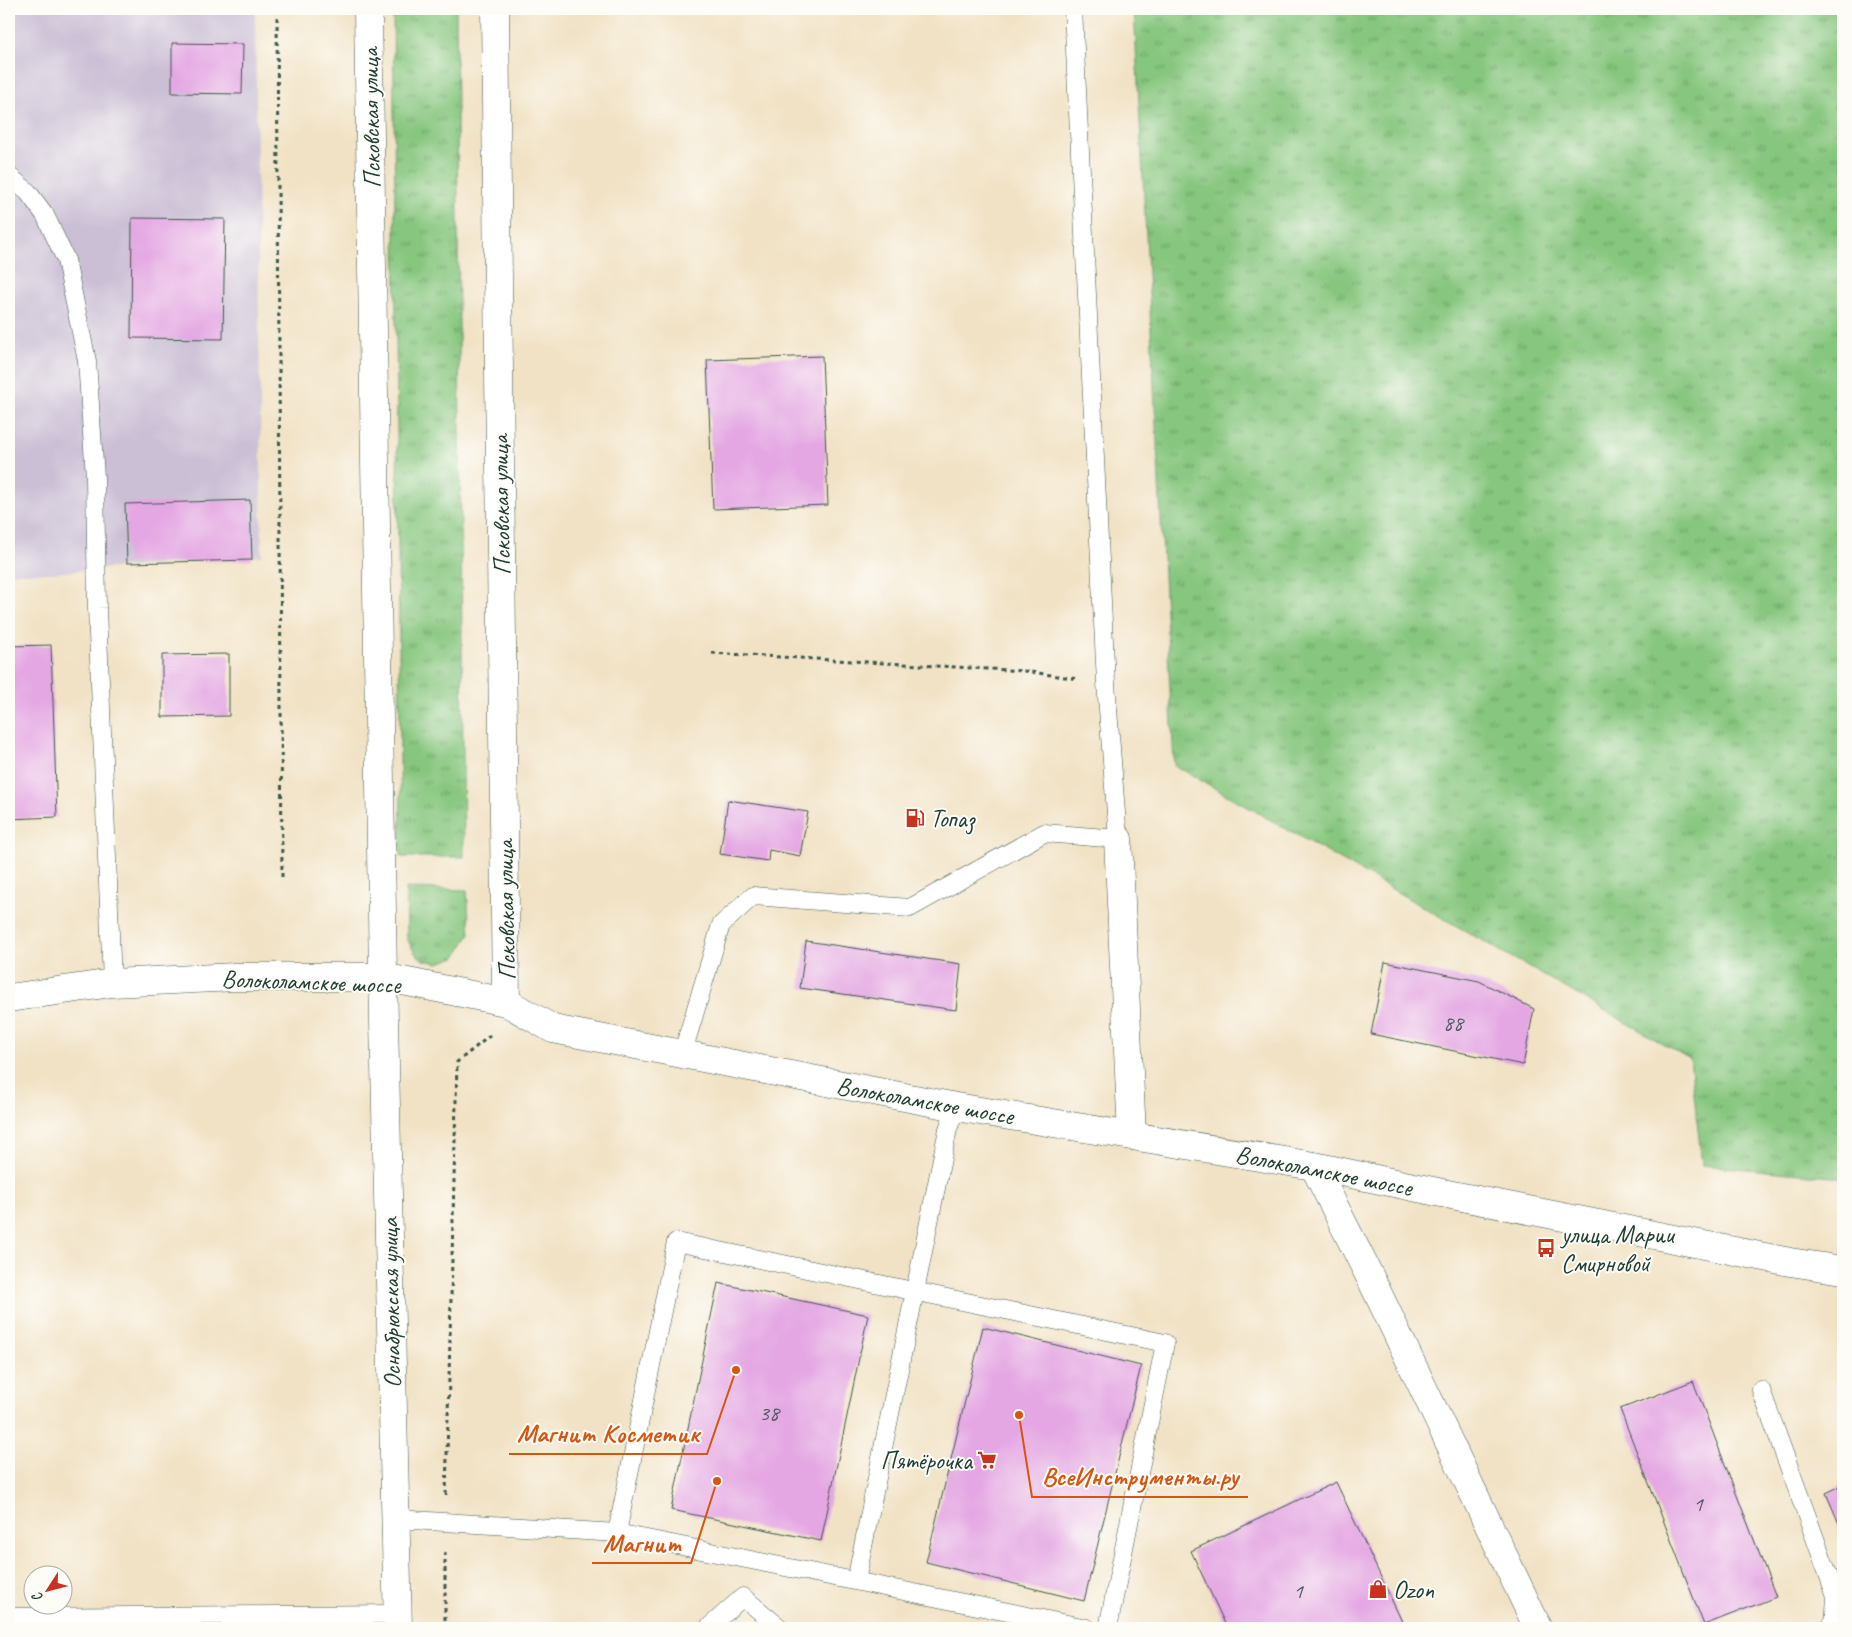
<svg xmlns="http://www.w3.org/2000/svg" width="1852" height="1637" viewBox="0 0 1852 1637" font-family="Caveat,sans-serif">
<defs>
<pattern id="grass-tufts" width="24" height="20" patternUnits="userSpaceOnUse" patternTransform="scale(1.25)"><rect width="24" height="20" fill="#86c67e"/><path d="M3 7l-1-3M5 7V3M7 7l1-3M15 17l-1-3M17 17v-4M19 17l1-3" fill="none" stroke="#6da268"/></pattern>
</defs>
<rect width="100%" height="100%" fill="#fdfcf7"/>
<filter id="ink" filterUnits="userSpaceOnUse"><feTurbulence type="fractalNoise" baseFrequency=".02" numOctaves="2"/><feDisplacementMap in="SourceGraphic" scale="10" xChannelSelector="R" yChannelSelector="G"/><feConvolveMatrix kernelMatrix="1 2 1 2 8 2 1 2 1" color-interpolation-filters="sRGB"/></filter>
<filter id="wash" filterUnits="userSpaceOnUse"><feTurbulence type="fractalNoise" baseFrequency=".0096" numOctaves="4" result="noise"/><feDisplacementMap in="SourceGraphic" scale="20" xChannelSelector="R" yChannelSelector="G"/><feGaussianBlur stdDeviation="1.12" result="paint"/><feColorMatrix in="noise" values="0 0 0 0 0 0 0 0 0 0 0 0 0 0 0 0 0 1.4 0 .05"/><feComposite in="paint" operator="in"/></filter>
<g filter="url(#wash)">
<rect width="100%" height="100%" fill="#f1e2c5"/>
<path fill="#cbbfd5" d="M 9,9 L 255,9 L 262,556 L 51,573 L 9,573 Z"/>
<path fill="url(#grass-tufts)" stroke="#528259" d="M 393,9 L 456,9 L 464,857 L 401,857 Z
M 1134,9 L 1843,9 L 1843,1178 L 1702,1165 L 1690,1059 L 1174,765 Z
M 406,888 L 467,890 L 470,934 L 456,957 L 438,963 L 423,960 L 415,953 L 407,939 Z"/>
<g id="blocks">
<path fill="#e4a7e3" d="M 172,43 L 243,44 L 242,94 L 172,93 Z
M 132,218 L 225,219 L 223,339 L 131,338 Z
M 822,356 L 828,505 L 713,509 L 707,360 Z
M 250,500 L 252,560 L 127,563 L 125,504 Z
M 51,645 L 57,817 L 9,819 L 9,646 Z
M 229,654 L 229,716 L 162,717 L 162,655 Z
M 728,800 L 808,812 L 800,856 L 769,850 L 768,861 L 720,854 Z
M 806,941 L 961,964 L 956,1010 L 800,988 Z
M 1385,962 L 1479,981 L 1534,1009 L 1523,1065 L 1371,1034 Z
M 718,1283 L 868,1315 L 821,1541 L 671,1510 Z
M 983,1327 L 1141,1366 L 1084,1601 L 926,1562 Z
M 1693,1381 L 1776,1597 L 1704,1625 L 1620,1409 Z
M 1336,1482 L 1405,1628 L 1227,1628 L 1191,1551 Z
M 1843,1485 L 1843,1533 L 1826,1493 Z"/>
</g>
</g>
<g filter="url(#ink)">
<use href="#blocks" fill-opacity="0" stroke="#3e564a" stroke-width="1"/>
<g fill="none" stroke-linecap="round" stroke-linejoin="round">
<g stroke="#3e564a" stroke-width="19">
<path id="service" d="M 9,176 L 28,192 L 45,215 L 66,260 L 87,361 L 95,477 L 97,608 L 112,983
M 682,1055 L 721,925 L 753,896 L 910,908 L 1044,833 L 1118,839 L 1106,683 L 1073,9
M 1761,1390 L 1836,1596 L 1834,1628
M 396,1519 L 617,1533
M 856,1581 L 948,1129 L 956,1107
M 9,1617 L 398,1614
M 708,1628 L 743,1597 L 780,1628
M 1087,1628 L 617,1533 L 676,1242 L 1165,1343 L 1108,1628"/>
</g>
<g stroke="#3e564a" stroke-width="29">
<path id="minor" d="M 1118,839 L 1132,1136
M 1314,1166 L 1371,1279 L 1538,1628
M 1835,1628 L 1843,1625"/>
</g>
<g stroke="#3e564a" stroke-width="29">
<path id="tertiary" d="M 383,977 L 398,1628"/>
</g>
<g stroke="#3e564a" stroke-width="29">
<path id="secondary" d="M 368,9 L 383,977
M 495,9 L 506,1002
M 9,998 L 112,983 L 235,977 L 383,977 L 506,1002 L 553,1029 L 956,1107 L 1314,1166 L 1442,1193 L 1790,1262 L 1843,1270"/>
</g>
<path stroke="#3e564a" stroke-width="3" stroke-dasharray="4 4" stroke-linecap="butt" d="M 277,9 L 282,877
M 712,653 L 1024,671 L 1078,679
M 446,1495 L 457,1062 L 492,1034
M 445,1628 L 445,1549"/>
<use href="#service" stroke="#fff" stroke-width="18"/>
<use href="#minor" stroke="#fff" stroke-width="28"/>
<use href="#tertiary" stroke="#fff" stroke-width="28"/>
<use href="#secondary" stroke="#fff" stroke-width="28"/>
</g>
</g>
<defs>
<g id="fuel-bare" transform="scale(1.5)"><path d="M-5.5-6h7V0h2V4h1.3V-2.5L3-4.5l.8-.8L6-3V5H2.5V1h-1V6h-7ZM-4.2-4.7v3.2H.2V-4.7Z" fill="#c8321e" stroke="#fdfcf7" stroke-width="2.5" paint-order="stroke"/></g>
<g id="bus-bare" transform="scale(1.5)"><path d="M-5-6H5V4H4V6H2V4H-2V6H-4V4H-5ZM-3.5-4V0h7V-4ZM-3.5 1.2v1.5H-2V1.2ZM2 1.2v1.5H3.5V1.2Z" fill="#c8321e" stroke="#fdfcf7" stroke-width="2.5" paint-order="stroke"/></g>
<g id="supermarket-bare" transform="scale(1.5)"><path d="M-6-5.5h2.5l.6 2H6L4.5 2H-2.5L-4.4-4H-6ZM-1.5 3.2a1.3 1.3 0 1 0 .1 0ZM3 3.2a1.3 1.3 0 1 0 .1 0Z" fill="#c8321e" stroke="#fdfcf7" stroke-width="2.5" paint-order="stroke"/></g>
<g id="shop-bare" transform="scale(1.5)"><path d="M-5-2.5h2.3a2.7 3.5 0 0 1 5.4 0H5L5.5 6h-11ZM-1.5-2.5h3a1.5 2.3 0 0 0-3 0Z" fill="#c8321e" stroke="#fdfcf7" stroke-width="2.5" paint-order="stroke"/></g>
</defs>
<g fill-rule="evenodd">
<use href="#fuel-bare" x="915" y="818"/>
<use href="#bus-bare" x="1546" y="1248"/>
<use href="#supermarket-bare" x="987" y="1460"/>
<use href="#shop-bare" x="1378" y="1589"/>
</g>
<g text-anchor="middle" stroke-width="4" stroke-linejoin="round" paint-order="stroke">
<g font-size="22" fill="#505860">
<text x="1453" y="1030">88</text>
<text x="769" y="1420">38</text>
<text x="1698" y="1511">1</text>
<text x="1298" y="1598">1</text>
</g>
<g font-size="25" fill="#1f3d34" stroke="#fdfcf7">
<text transform="translate(370 118) rotate(-91)" y="9">Псковская улица</text>
<text transform="translate(500 505) rotate(-91)" y="9">Псковская улица</text>
<text transform="translate(505 910) rotate(-91)" y="9">Псковская улица</text>
<text transform="translate(311 981) rotate(2)" y="9">Волоколамское шоссе</text>
<text transform="translate(925 1100) rotate(10)" y="9">Волоколамское шоссе</text>
<text transform="translate(1324 1170) rotate(11)" y="9">Волоколамское шоссе</text>
<text transform="translate(390 1303) rotate(-91)" y="9">Оснабрюкская улица</text>
</g>
<g font-size="25" fill="#1f3d34" stroke="#fdfcf7" text-anchor="start">
<text x="930" y="827">Топаз</text>
<text x="1561" y="1243">улица Марии<tspan x="1561" dy="29">Смирновой</tspan></text>
<text x="972" y="1469" text-anchor="end">Пятёрочка</text>
<text x="1393" y="1598">Ozon</text>
</g>
</g>
<path fill="none" stroke="#d45610" stroke-width="2" d="M736 1370L707 1454H509M1019 1415L1032 1497H1248M717 1481L691 1563H592"/>
<g fill="#d45610" stroke="#fdfcf7" stroke-width="2">
<circle cx="736" cy="1370" r="5"/>
<circle cx="1019" cy="1415" r="5"/>
<circle cx="717" cy="1481" r="5"/>
</g>
<g font-size="26" text-anchor="middle" font-weight="bold" fill="#d45610" stroke="#fdfcf7" stroke-width="4" stroke-linejoin="round" paint-order="stroke">
<text x="608" y="1442">Магнит Косметик</text>
<text x="1140" y="1485">ВсеИнструменты.ру</text>
<text x="642" y="1552">Магнит</text>
</g>
<rect width="1852" height="1637" fill="none" stroke="#fdfcf7" stroke-width="30"/>
<g transform="translate(48 1590) rotate(234)"><circle r="24" fill="#fdfcf7" stroke="#a4b0a9"/>
<path d="M0-4L9 19L0 12L-9 19Z" fill="#c8321e"/>
<text y="-8" font-size="14" font-weight="bold" text-anchor="middle" fill="#1f3d34">С</text>
</g>
</svg>
